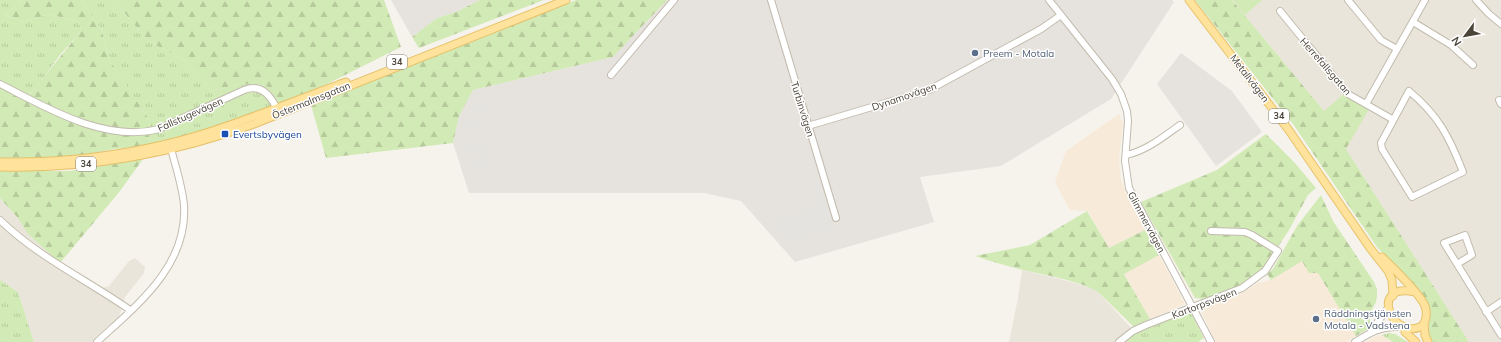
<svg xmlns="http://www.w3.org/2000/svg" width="1501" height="342" viewBox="0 0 1501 342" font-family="Mulish,sans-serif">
<defs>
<pattern id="grass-tufts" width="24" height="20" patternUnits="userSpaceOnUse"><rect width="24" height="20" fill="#d2eab5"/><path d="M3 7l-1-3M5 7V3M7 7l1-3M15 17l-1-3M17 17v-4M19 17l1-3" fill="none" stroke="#b6ca9c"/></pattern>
<pattern id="forest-firs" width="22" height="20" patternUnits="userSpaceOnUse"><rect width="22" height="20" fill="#d2eab5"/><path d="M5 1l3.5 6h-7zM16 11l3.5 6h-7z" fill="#b6ca9c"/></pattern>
</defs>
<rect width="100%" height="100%" fill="#f6f3ec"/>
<path fill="#eae5da" d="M 1232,0 L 1501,0 L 1501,342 L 1469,342 L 1346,149 L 1369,107 L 1324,111 Z
M 0,198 L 17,217 L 28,234 L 60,263 L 99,289 L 109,286 L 129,261 L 135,258 L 145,267 L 144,273 L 125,297 L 119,317 L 92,342 L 34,342 L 18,292 L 0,280 Z
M 1022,270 L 1060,279 L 1092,288 L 1098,292 L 1133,330 L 1120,342 L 1009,342 L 1018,298 Z"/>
<path fill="#f7ead8" d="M 1119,114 L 1123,124 L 1119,159 L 1121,180 L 1127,195 L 1145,230 L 1109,248 L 1088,211 L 1070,210 L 1055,182 L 1066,151 Z
M 1159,255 L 1185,304 L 1150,319 L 1124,273 Z
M 1301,261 L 1318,273 L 1356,336 L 1346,342 L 1216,342 L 1201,311 L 1204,307 L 1240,294 L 1258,283 L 1271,280 Z
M 1382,335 L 1393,342 L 1366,342 L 1376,336 Z"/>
<path fill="#e6e2dd" d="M 391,0 L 480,0 L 456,12 L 437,18 L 412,37 Z
M 667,0 L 1172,0 L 1174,2 L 1111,99 L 1001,166 L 920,177 L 934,222 L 795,262 L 741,201 L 704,193 L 469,193 L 453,143 L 459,116 L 473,90 L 613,57 Z
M 1181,53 L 1232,91 L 1262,132 L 1216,166 L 1157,84 Z"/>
<path fill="url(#grass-tufts)" d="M 0,0 L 22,0 L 5,15 L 23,22 L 49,14 L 79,22 L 81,31 L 60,55 L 37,86 L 25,99 L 0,84 Z
M 81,0 L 114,0 L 148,41 L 186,61 L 212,91 L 238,84 L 267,86 L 276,105 L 209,129 L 149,145 L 150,121 L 109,59 L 102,31 Z
M 0,280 L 18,292 L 34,342 L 0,342 Z
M 1173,313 L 1191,313 L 1204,338 L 1198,342 L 1120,342 L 1133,330 Z
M 1389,333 L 1395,334 L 1408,342 L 1393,342 L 1382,335 Z"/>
<path fill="url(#forest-firs)" d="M 22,0 L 81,0 L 102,31 L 109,59 L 150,121 L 149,145 L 115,149 L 71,157 L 0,159 L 0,84 L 26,99 L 81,31 L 79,22 L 49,14 L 23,22 L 5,15 Z
M 114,0 L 384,0 L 401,47 L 309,93 L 276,105 L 267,86 L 239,84 L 212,91 L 186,61 L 148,41 Z
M 480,0 L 544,0 L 419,48 L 412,37 L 437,18 L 456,12 Z
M 576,0 L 667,0 L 613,57 L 473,90 L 459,116 L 453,143 L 326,158 L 311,105 Z
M 1195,0 L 1232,0 L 1324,111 L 1345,93 L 1370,107 L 1346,149 L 1469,342 L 1432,342 L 1428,332 L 1430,314 L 1429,306 L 1423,295 L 1396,268 L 1377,247 L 1293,124 Z
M 1266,134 L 1294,162 L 1316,188 L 1308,195 L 1289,230 L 1262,271 L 1235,288 L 1203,299 L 1195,298 L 1141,202 L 1217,170 Z
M 143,159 L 120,191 L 60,263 L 28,234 L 17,217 L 0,198 L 0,171 L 70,171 Z
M 1321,195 L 1333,221 L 1374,282 L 1377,289 L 1377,296 L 1376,302 L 1369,315 L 1371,327 L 1356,336 L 1318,273 L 1309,273 L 1302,261 L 1271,280 L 1267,274 L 1273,269 L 1297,226 Z
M 1087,211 L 1109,248 L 1145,230 L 1159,255 L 1124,274 L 1150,319 L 1134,327 L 1098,292 C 1083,283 1063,279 1046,275 C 1022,270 998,264 975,256 L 1030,245 Z"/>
<path fill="#d2eab5" d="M 1233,0 L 1262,0 L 1245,15 Z"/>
<path fill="#e5e3e0" d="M 474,98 L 491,106 L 485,118 L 468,109 Z
M 482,118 L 483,131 L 463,133 L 462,120 Z
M 485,136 L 489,149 L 465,156 L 462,142 Z
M 488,153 L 492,166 L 472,171 L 469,158 Z
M 819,180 L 834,229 L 785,244 L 766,222 L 817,206 L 810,182 Z"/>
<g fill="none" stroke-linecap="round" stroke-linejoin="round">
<g stroke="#c2bbae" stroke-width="8">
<path id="minor" d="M 771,0 L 836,218
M 1049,0 L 1112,79 L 1121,94 L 1127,111 L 1128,121 L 1125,161 L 1129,188 L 1211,342
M 1348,0 L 1381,40 L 1397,49
M 1476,0 L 1489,14 L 1501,24
M 1280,11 L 1348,94 L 1392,119
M 1413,22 L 1451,45 L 1473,65
M 611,75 L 674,0
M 0,84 C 47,108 105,143 159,129 L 244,90 C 262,83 272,97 278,112
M 1409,91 C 1438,115 1449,136 1463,172 L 1412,197 L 1382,149 L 1381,143 Z
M 1499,100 L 1501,104
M 1366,104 L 1425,0
M 808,126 L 929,90 L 1041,29 L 1061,15
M 1126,155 C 1146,151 1163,137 1180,125
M 0,220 C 38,257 87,280 130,310
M 1457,264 L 1472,255 L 1465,235 L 1444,243 L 1501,335
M 1486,312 L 1501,302
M 1371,331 L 1388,308
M 97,342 C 137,305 188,266 184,205 C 182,184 175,165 170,145
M 1119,342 L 1133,331 L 1146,325 L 1242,288 L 1265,271 L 1278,251 L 1252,235 L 1245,232 L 1211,231
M 1355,342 C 1368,334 1380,326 1397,327"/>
</g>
<g stroke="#e6c16a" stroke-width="9">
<path id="major" d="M 1189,0 L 1288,129 L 1370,248 L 1388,271 L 1392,280 L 1393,296
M 0,162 C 70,163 139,154 206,133 C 253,118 299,99 346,82
M 0,167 C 87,169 172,154 254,124 L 566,0
M 1382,257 C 1393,268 1420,293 1425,306 C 1427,312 1427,321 1422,326 C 1393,342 1367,282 1415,292
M 1424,323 L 1425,335 L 1428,342
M 1405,332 L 1416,342"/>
</g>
<use href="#minor" stroke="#fff" stroke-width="6"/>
<use href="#major" stroke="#ffe39c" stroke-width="7"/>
</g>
<g fill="#5c6f8a" stroke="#fff" stroke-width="1.5">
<circle cx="975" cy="53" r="4"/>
<circle cx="1316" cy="319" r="4"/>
</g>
<rect fill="#1a4fb4" stroke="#fff" stroke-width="1.5" x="221" y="130" width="8" height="8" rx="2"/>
<g text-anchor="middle" stroke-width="3" stroke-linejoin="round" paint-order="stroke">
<g fill="#fff" stroke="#817c74" stroke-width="1">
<rect x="387" y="55" width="20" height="14" rx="3"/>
<rect x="1269" y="109" width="20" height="14" rx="3"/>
<rect x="76" y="157" width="20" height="14" rx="3"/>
</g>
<g font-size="9" font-weight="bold" fill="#4b4439">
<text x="397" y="65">34</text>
<text x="1279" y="119">34</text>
<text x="86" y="167">34</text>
</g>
<g font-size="10" fill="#4e5e75" stroke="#fff" text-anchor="start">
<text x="983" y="57">Preem - Motala</text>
<text x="1324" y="317">Räddningstjänsten<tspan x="1324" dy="12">Motala - Vadstena</tspan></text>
</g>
<g font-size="10" fill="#4b4439" stroke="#fff">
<text transform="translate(1326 66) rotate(49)" y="4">Herrefallsgatan</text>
<text transform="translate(1250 78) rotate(53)" y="4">Metallvägen</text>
<text transform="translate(904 96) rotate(-19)" y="4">Dynamovägen</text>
<text transform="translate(311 100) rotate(-22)" y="4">Östermalmsgatan</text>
<text transform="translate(803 109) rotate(73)" y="4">Turbinvägen</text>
<text transform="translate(190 114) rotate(-24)" y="4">Fallstugevägen</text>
<text transform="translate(1147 222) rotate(62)" y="4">Glimmervägen</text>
<text transform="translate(1204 303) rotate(-21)" y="4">Kartorpsvägen</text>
</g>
<g font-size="10" fill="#164399" stroke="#fff" text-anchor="start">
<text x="233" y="138">Evertsbyvägen</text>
</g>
</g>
<g transform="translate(1465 36) rotate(238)" stroke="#ffffff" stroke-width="3" paint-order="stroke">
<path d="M0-3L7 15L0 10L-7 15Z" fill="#4b4439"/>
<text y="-6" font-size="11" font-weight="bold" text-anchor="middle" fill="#4b4439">N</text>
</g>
</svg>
